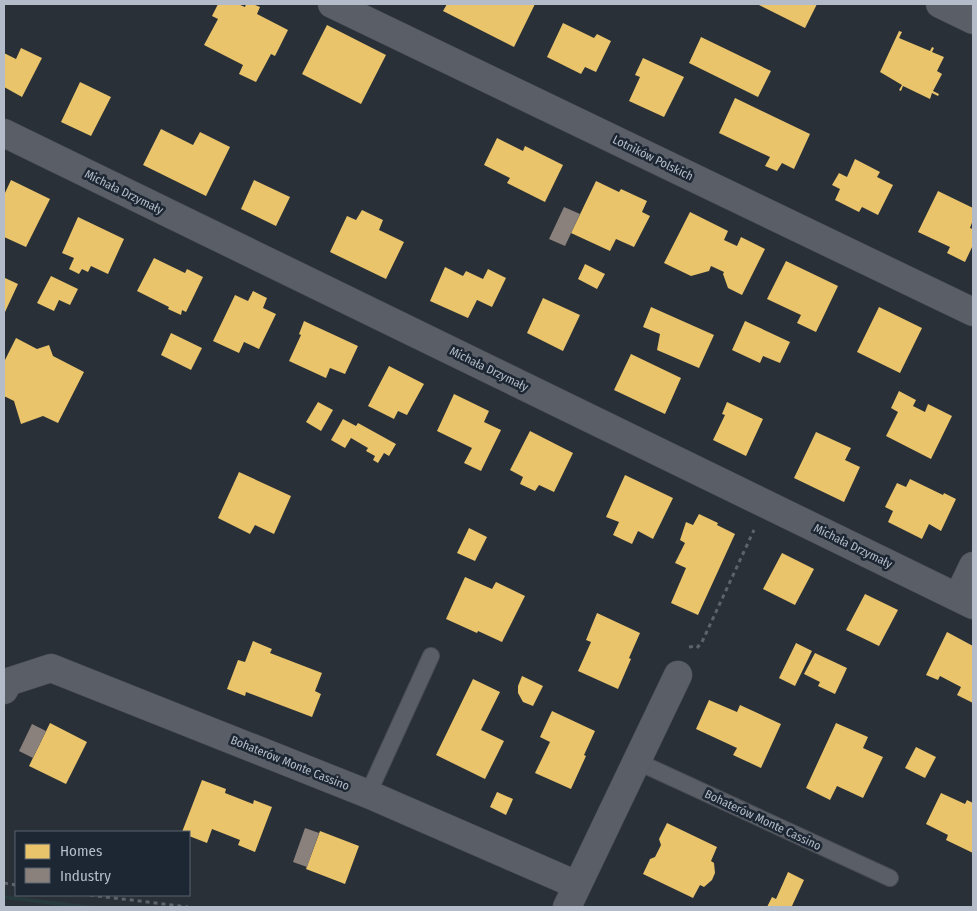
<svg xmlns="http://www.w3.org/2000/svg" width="977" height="911" viewBox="0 0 977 911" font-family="'Fira Sans Condensed',sans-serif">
<rect width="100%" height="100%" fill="#2a3038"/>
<path fill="#273a3e" d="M 4,895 L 102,907 L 70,907 L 4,899 Z"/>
<path fill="#e9c46a" d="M 218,4 L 238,4 L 245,7 L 246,4 L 253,4 L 260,7 L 257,14 L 288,30 L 275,56 L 271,54 L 256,82 L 239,74 L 243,65 L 204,45 L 218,19 L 212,16 Z
M 447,4 L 535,4 L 514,47 L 443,11 Z
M 757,4 L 817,4 L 805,28 Z
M 563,23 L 594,38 L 597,34 L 611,41 L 596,72 L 585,67 L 581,74 L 547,57 Z
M 327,25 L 386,55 L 361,104 L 302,74 Z
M 899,31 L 902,32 L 899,38 L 930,51 L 932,47 L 934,48 L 932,52 L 944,57 L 937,71 L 942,74 L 933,91 L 939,94 L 938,96 L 932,93 L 930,99 L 903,86 L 901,91 L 899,90 L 902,85 L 880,72 Z
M 701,37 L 771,71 L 758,97 L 689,63 Z
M 21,48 L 42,58 L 22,97 L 4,87 L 4,53 L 16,59 Z
M 643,58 L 684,77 L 664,117 L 629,101 L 640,77 L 635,75 Z
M 80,82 L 111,97 L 91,136 L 61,122 Z
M 735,98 L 810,134 L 794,169 L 782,163 L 777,171 L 765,166 L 770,157 L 719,133 Z
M 161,129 L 193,145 L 200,132 L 230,147 L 206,196 L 143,165 Z
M 497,138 L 523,151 L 525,146 L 563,165 L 545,202 L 507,183 L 510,178 L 484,165 Z
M 855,159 L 880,172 L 877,177 L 893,185 L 878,215 L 862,207 L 859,212 L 835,200 L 840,189 L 832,185 L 839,173 L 847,177 Z
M 11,180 L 50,199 L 26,247 L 4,237 L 4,195 Z
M 254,180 L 290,197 L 276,226 L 241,209 Z
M 596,181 L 619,192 L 621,189 L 647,201 L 642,212 L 650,216 L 634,247 L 616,239 L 610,251 L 571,233 Z
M 938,191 L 973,208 L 973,220 L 970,228 L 973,229 L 973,245 L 965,262 L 947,253 L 950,247 L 918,232 Z
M 362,210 L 383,220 L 379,230 L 404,242 L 386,279 L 330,252 L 347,216 L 356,220 Z
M 690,212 L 728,231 L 724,240 L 737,246 L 741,237 L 765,249 L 742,295 L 728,288 L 723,274 L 724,272 L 711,266 L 709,271 L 691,276 L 664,263 Z
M 78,217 L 124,239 L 108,274 L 91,266 L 88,272 L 82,269 L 79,274 L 69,269 L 74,258 L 62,253 Z
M 154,258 L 185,273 L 187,269 L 203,277 L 186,312 L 182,310 L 181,315 L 168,309 L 169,307 L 137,291 Z
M 786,261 L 838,286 L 816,332 L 797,323 L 801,315 L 767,299 Z
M 585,264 L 605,274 L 597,289 L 578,279 Z
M 445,267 L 463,276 L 466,271 L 483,279 L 488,269 L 506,278 L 492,307 L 477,300 L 468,318 L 430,301 Z
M 51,276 L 78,289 L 70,305 L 59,300 L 54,311 L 37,303 Z
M 5,278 L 18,284 L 5,312 L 4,311 L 4,281 Z
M 253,291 L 267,298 L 263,308 L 276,314 L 259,349 L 244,342 L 239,353 L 213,341 L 235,295 L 248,301 Z
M 543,298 L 580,315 L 563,351 L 527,333 Z
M 651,307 L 714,335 L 699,368 L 657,350 L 660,334 L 643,327 Z
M 879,307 L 922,328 L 900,373 L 857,352 Z
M 304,321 L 358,346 L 345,374 L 330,368 L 326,378 L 289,361 L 301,335 L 299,334 Z
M 745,321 L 790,342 L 780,363 L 763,356 L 760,363 L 732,350 Z
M 171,333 L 202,348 L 191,370 L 161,355 Z
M 16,338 L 37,349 L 49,345 L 53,356 L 84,372 L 58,423 L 43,416 L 21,424 L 14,401 L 4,396 L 4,362 Z
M 631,354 L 681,378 L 665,414 L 614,390 Z
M 389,366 L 424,384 L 407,415 L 398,411 L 394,419 L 368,406 Z
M 899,391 L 916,400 L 913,406 L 925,412 L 928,404 L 952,416 L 931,459 L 886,436 L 898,412 L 891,408 Z
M 454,394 L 489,411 L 484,422 L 501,430 L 481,471 L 464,463 L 472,448 L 437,431 Z
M 318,402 L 333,410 L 321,431 L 306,422 Z
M 727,402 L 763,419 L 746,456 L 713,440 L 725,415 L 722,414 Z
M 343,419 L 356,426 L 358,423 L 396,444 L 389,456 L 384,453 L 378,463 L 373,460 L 375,456 L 366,451 L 368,448 L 351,438 L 345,448 L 331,440 Z
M 530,431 L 573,453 L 554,492 L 539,485 L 535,491 L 520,484 L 523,477 L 510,470 Z
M 816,432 L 851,448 L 845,460 L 860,467 L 844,502 L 794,478 Z
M 239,472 L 291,496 L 274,534 L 255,525 L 250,534 L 218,518 Z
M 625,475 L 673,498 L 653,539 L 638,531 L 632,544 L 613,535 L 619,522 L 606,517 Z
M 910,479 L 943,495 L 944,493 L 956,499 L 941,531 L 929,524 L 922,539 L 888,522 L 893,511 L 885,507 L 897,483 L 906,487 Z
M 699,514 L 718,523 L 717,525 L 735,534 L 698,615 L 671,603 L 686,568 L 675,563 L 685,543 L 680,540 L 686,522 L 693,525 Z
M 469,528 L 487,537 L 475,561 L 457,553 Z
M 782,553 L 814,569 L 795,605 L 763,589 Z
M 465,577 L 492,589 L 496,582 L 525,596 L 502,642 L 478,631 L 477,633 L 446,619 Z
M 865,594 L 898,610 L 879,646 L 846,630 Z
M 597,613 L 640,633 L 629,658 L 631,659 L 618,689 L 578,671 L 591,642 L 586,640 Z
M 947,632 L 973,646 L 973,703 L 957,695 L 961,687 L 940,676 L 938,680 L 926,675 Z
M 253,641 L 272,649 L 270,653 L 322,673 L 315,691 L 321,694 L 312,717 L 246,692 L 245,696 L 227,689 L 238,660 L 245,662 Z
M 796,643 L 812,651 L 795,686 L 779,678 Z
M 815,653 L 847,668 L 835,694 L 818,686 L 820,682 L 804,674 Z
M 522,676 L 543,686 L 533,706 L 523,702 L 518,693 L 518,686 Z
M 473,679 L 500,692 L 481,730 L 504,741 L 485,779 L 436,755 Z
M 709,700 L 737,712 L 740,705 L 781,724 L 761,768 L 733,755 L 737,748 L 696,729 Z
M 552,711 L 595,731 L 584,755 L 586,756 L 571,789 L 535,773 L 550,742 L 540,737 Z
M 50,723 L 87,742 L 66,784 L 29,766 Z
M 836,723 L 868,737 L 863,748 L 883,757 L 863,798 L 837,786 L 830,800 L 806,788 Z
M 916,747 L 936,757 L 925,778 L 905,768 Z
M 202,780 L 226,789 L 225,793 L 253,804 L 254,800 L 272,807 L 255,852 L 238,845 L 240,840 L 212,829 L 207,843 L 189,836 L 189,832 L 182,832 Z
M 497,792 L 513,799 L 506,815 L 490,807 Z
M 941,793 L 965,804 L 967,800 L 973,803 L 973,853 L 946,840 L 948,835 L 926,824 Z
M 667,823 L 717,847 L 711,861 L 714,863 L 715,873 L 712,880 L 704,887 L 700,885 L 693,898 L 643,874 L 650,859 L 655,857 L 661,845 L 659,839 Z
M 320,831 L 359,846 L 345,884 L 306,869 Z
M 788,872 L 804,880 L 792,906 L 795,907 L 767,907 L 772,897 L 776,899 Z"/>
<path fill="#8a817c" d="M 564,207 L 580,214 L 565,246 L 549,239 Z
M 32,724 L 46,731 L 33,758 L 19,751 Z
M 305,828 L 319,833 L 307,867 L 293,862 Z"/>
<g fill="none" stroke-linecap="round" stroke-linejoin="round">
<g stroke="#484c53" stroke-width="18">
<path id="lane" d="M 636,761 L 890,878
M 368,794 L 431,656"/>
</g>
<g stroke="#484c53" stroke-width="29">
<path id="street" d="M 332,4 L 973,312
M 940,4 L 973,20
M 4,133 L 973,605
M 958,597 L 973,566
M 4,690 L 8,682 L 51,668 L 368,794 L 577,885
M 567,907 L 678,675"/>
</g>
<path stroke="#5d636a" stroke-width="3" stroke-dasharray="4 4" stroke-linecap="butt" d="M 689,647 L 698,646
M 697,648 L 702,642 L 754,530
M 4,883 L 16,885
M 90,895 L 188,907"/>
<use href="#lane" stroke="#5a5e66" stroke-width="16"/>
<use href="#street" stroke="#5a5e66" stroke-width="28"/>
</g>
<g text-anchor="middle" stroke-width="5" stroke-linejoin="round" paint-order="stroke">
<g font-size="12" fill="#b4bcc9" stroke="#1d2633">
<text transform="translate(653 158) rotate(26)" y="4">Lotników Polskich</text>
<text transform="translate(124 192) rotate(26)" y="4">Michała Drzymały</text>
<text transform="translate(489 369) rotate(26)" y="4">Michała Drzymały</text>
<text transform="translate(853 546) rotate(26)" y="4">Michała Drzymały</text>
<text transform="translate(290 763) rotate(22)" y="4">Bohaterów Monte Cassino</text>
<text transform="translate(763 820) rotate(25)" y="4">Bohaterów Monte Cassino</text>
</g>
</g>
<rect width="977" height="911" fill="none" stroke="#b4bcc9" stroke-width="10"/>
<rect x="15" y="831" width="175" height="65" fill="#1d2633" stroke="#59626f"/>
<rect x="25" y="844" width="25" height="15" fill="#e9c46a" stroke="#59626f"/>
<text x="60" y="856" font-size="15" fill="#b4bcc9">Homes</text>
<rect x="25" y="868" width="25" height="15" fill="#8a817c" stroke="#59626f"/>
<text x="60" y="881" font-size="15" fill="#b4bcc9">Industry</text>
</svg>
